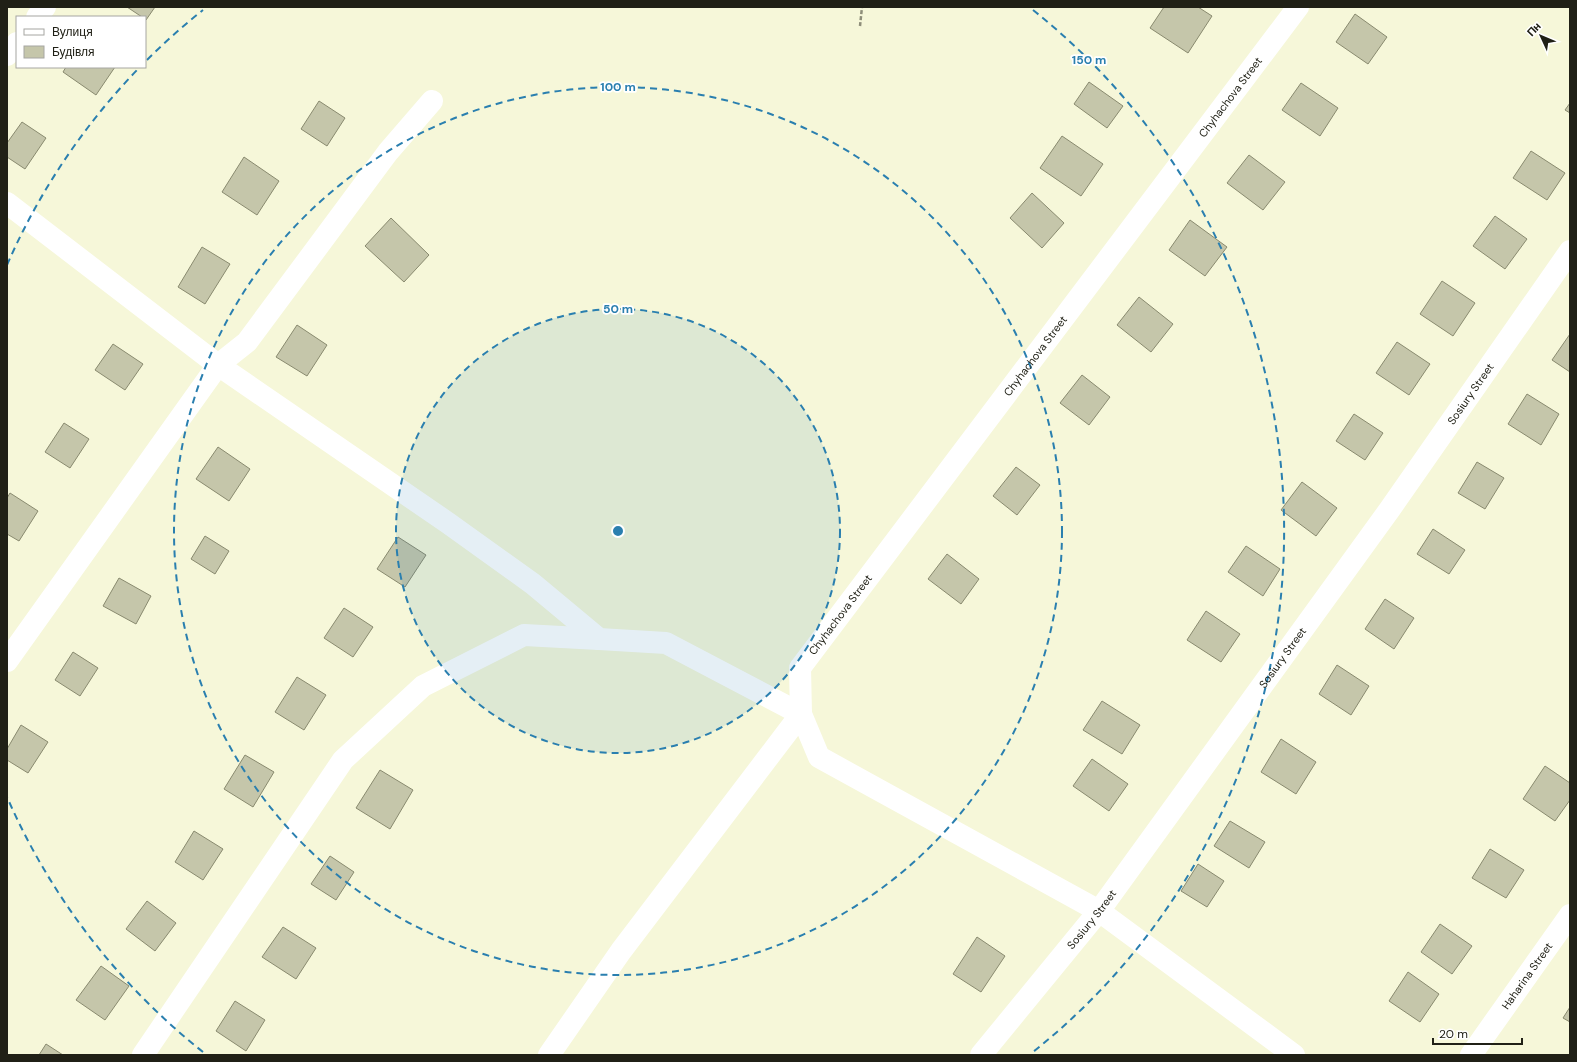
<svg xmlns="http://www.w3.org/2000/svg" width="1577" height="1062" viewBox="0 0 1577 1062" font-family="'DM Sans',sans-serif">
<rect width="100%" height="100%" fill="#f6f7d9"/>
<path fill="#c5c6aa" stroke="#898a6f" d="M 127,7 L 155,7 L 146,20 L 145,17 L 142,17 Z
M 1164,7 L 1198,7 L 1212,16 L 1188,53 L 1150,28 Z
M 1355,14 L 1387,37 L 1368,64 L 1336,42 Z
M 66,67 L 115,67 L 96,95 L 63,72 Z
M 1089,82 L 1123,106 L 1107,128 L 1074,104 Z
M 1301,83 L 1338,108 L 1320,136 L 1282,110 Z
M 319,101 L 345,118 L 327,146 L 301,129 Z
M 1570,103 L 1570,113 L 1565,110 Z
M 22,122 L 46,138 L 25,169 L 7,157 L 7,143 Z
M 1062,136 L 1103,164 L 1081,196 L 1040,168 Z
M 1531,151 L 1565,173 L 1547,200 L 1513,178 Z
M 1249,155 L 1285,182 L 1263,210 L 1227,183 Z
M 244,157 L 279,181 L 257,215 L 222,192 Z
M 1032,193 L 1064,223 L 1042,248 L 1010,218 Z
M 1495,216 L 1527,239 L 1505,269 L 1473,246 Z
M 391,218 L 429,255 L 404,282 L 365,246 Z
M 1190,220 L 1227,247 L 1205,276 L 1169,250 Z
M 202,247 L 230,264 L 205,304 L 178,287 Z
M 1442,281 L 1475,303 L 1453,336 L 1420,314 Z
M 1139,297 L 1173,324 L 1151,352 L 1117,325 Z
M 297,325 L 327,345 L 307,376 L 276,357 Z
M 1570,334 L 1570,372 L 1552,360 Z
M 1397,342 L 1430,364 L 1409,395 L 1376,373 Z
M 113,344 L 143,364 L 125,390 L 95,370 Z
M 1082,375 L 1110,397 L 1089,425 L 1060,403 Z
M 1527,394 L 1559,414 L 1541,445 L 1508,424 Z
M 1354,414 L 1383,433 L 1365,460 L 1336,441 Z
M 64,423 L 89,439 L 70,468 L 45,452 Z
M 218,447 L 250,469 L 229,501 L 196,479 Z
M 1477,462 L 1504,478 L 1485,509 L 1458,493 Z
M 1016,467 L 1040,485 L 1017,515 L 993,496 Z
M 1302,482 L 1337,508 L 1316,536 L 1281,510 Z
M 10,493 L 38,511 L 19,541 L 7,534 L 7,498 Z
M 1433,529 L 1465,550 L 1449,574 L 1417,554 Z
M 205,536 L 229,551 L 215,574 L 191,559 Z
M 398,537 L 426,555 L 405,587 L 377,569 Z
M 1246,546 L 1280,569 L 1263,596 L 1228,572 Z
M 947,554 L 979,579 L 961,604 L 928,579 Z
M 119,578 L 151,596 L 136,624 L 103,606 Z
M 1385,599 L 1414,618 L 1394,649 L 1365,629 Z
M 344,608 L 373,627 L 353,657 L 324,638 Z
M 1206,611 L 1240,634 L 1221,662 L 1187,640 Z
M 73,652 L 98,668 L 80,696 L 55,680 Z
M 1337,665 L 1369,686 L 1351,715 L 1319,694 Z
M 297,677 L 326,695 L 304,730 L 275,712 Z
M 1102,701 L 1140,725 L 1122,754 L 1083,730 Z
M 21,725 L 48,742 L 28,773 L 7,760 L 7,749 Z
M 1281,739 L 1316,762 L 1296,794 L 1261,772 Z
M 245,755 L 274,772 L 253,807 L 224,789 Z
M 1092,759 L 1128,784 L 1109,811 L 1073,786 Z
M 1545,766 L 1570,783 L 1570,800 L 1555,821 L 1523,799 Z
M 380,770 L 413,790 L 390,829 L 356,808 Z
M 1230,821 L 1265,842 L 1249,868 L 1214,846 Z
M 194,831 L 223,849 L 203,880 L 175,862 Z
M 1490,849 L 1524,870 L 1506,898 L 1472,878 Z
M 330,856 L 354,872 L 336,900 L 311,884 Z
M 1198,864 L 1224,881 L 1207,907 L 1181,891 Z
M 147,901 L 176,923 L 155,951 L 126,929 Z
M 1440,924 L 1472,946 L 1452,974 L 1421,952 Z
M 283,927 L 316,948 L 296,979 L 262,957 Z
M 977,937 L 1005,956 L 981,992 L 953,974 Z
M 101,966 L 129,986 L 105,1020 L 76,1000 Z
M 1408,972 L 1439,994 L 1420,1022 L 1389,1001 Z
M 235,1001 L 265,1020 L 246,1051 L 216,1031 Z
M 1570,1007 L 1570,1022 L 1563,1018 Z
M 46,1044 L 63,1055 L 39,1055 Z"/>
<g fill="none" stroke-linecap="round" stroke-linejoin="round">
<path stroke="#8e8e7a" stroke-width="2.5" stroke-dasharray="4 2" stroke-linecap="butt" d="M 860,26 L 862,7"/>
<g stroke="#fff" stroke-width="22">
<path d="M 37,17 L 45,7"/>
<path d="M 7,55 L 17,43"/>
<path d="M 7,203 L 218,365 L 448,523 L 533,584 L 599,639 L 666,643 L 801,714 L 819,757 L 1099,911 L 1294,1055"/>
<path d="M 7,661 L 218,365 L 247,342 L 388,152 L 432,101"/>
<path d="M 143,1055 L 343,760 L 423,686 L 524,635 L 599,639"/>
<path id="s1" d="M 549,1055 L 621,951 L 801,714 L 800,668 L 1298,7"/>
<path id="s2" d="M 981,1055 L 1099,911 L 1390,509 L 1570,251"/>
<path id="s3" d="M 1471,1055 L 1570,915"/>
</g>
</g>
<circle cx="618" cy="531" r="222" fill="#2a7faf" fill-opacity=".12"/>
<g fill="none" stroke="#2a7faf" stroke-width="2" stroke-dasharray="7 5">
<circle cx="618" cy="531" r="222"/>
<circle cx="618" cy="531" r="444"/>
<path d="M203 1052A666 666 0 0 1 7 797M7 265A666 666 0 0 1 139 68M147 60A666 666 0 0 1 203 10M1033 10A666 666 0 0 1 1033 1052"/>
</g>
<g text-anchor="middle" stroke-width="3.5" stroke-linejoin="round" paint-order="stroke">
<g font-size="11" fill="#202016" stroke="#fff">
<text dy="4" stroke="none"><textPath href="#s1" startOffset="1185">Chyhachova Street</textPath></text>
<text dy="4" stroke="none"><textPath href="#s1" startOffset="861">Chyhachova Street</textPath></text>
<text dy="4" stroke="none"><textPath href="#s2" startOffset="823">Sosiury Street</textPath></text>
<text dy="4" stroke="none"><textPath href="#s1" startOffset="537">Chyhachova Street</textPath></text>
<text dy="4" stroke="none"><textPath href="#s2" startOffset="499">Sosiury Street</textPath></text>
<text dy="4" stroke="none"><textPath href="#s2" startOffset="175">Sosiury Street</textPath></text>
<text dy="4" stroke="none"><textPath href="#s3" startOffset="97">Haharina Street</textPath></text>
</g>
</g>
<circle cx="618" cy="531" r="6" fill="#2a7faf" stroke="#fff" stroke-width="2"/>
<g font-size="12" text-anchor="middle" font-weight="bold" fill="#2a7faf" stroke="#fff" stroke-width="3.5" stroke-linejoin="round" paint-order="stroke">
<text x="1089" y="64">150 m</text>
<text x="618" y="91">100 m</text>
<text x="618" y="313">50 m</text>
</g>
<rect width="1577" height="1062" fill="none" stroke="#202016" stroke-width="16"/>
<rect x="16" y="16" width="130" height="52" fill="#ffffff" stroke="#a6a6a2"/>
<rect x="24" y="29" width="20" height="6" fill="#ffffff" stroke="#a6a6a2"/>
<text x="52" y="36" font-size="12" fill="#202016">Вулиця</text>
<rect x="24" y="46" width="20" height="12" fill="#c5c6aa" stroke="#a6a6a2"/>
<text x="52" y="56" font-size="12" fill="#202016">Будівля</text>
<g transform="translate(1541 36) rotate(314)" stroke="#ffffff" stroke-width="3" paint-order="stroke">
<path d="M0-3L7 15L0 10L-7 15Z" fill="#202016"/>
<text y="-6" font-size="11" font-weight="bold" text-anchor="middle" fill="#202016">Пн</text>
</g>
<path d="M1433 1038v6h89v-6" fill="none" stroke="#202016" stroke-width="2"/>
<text x="1439" y="1038" font-size="12" fill="#202016" stroke="#ffffff" stroke-width="3" paint-order="stroke">20 m</text>
</svg>
